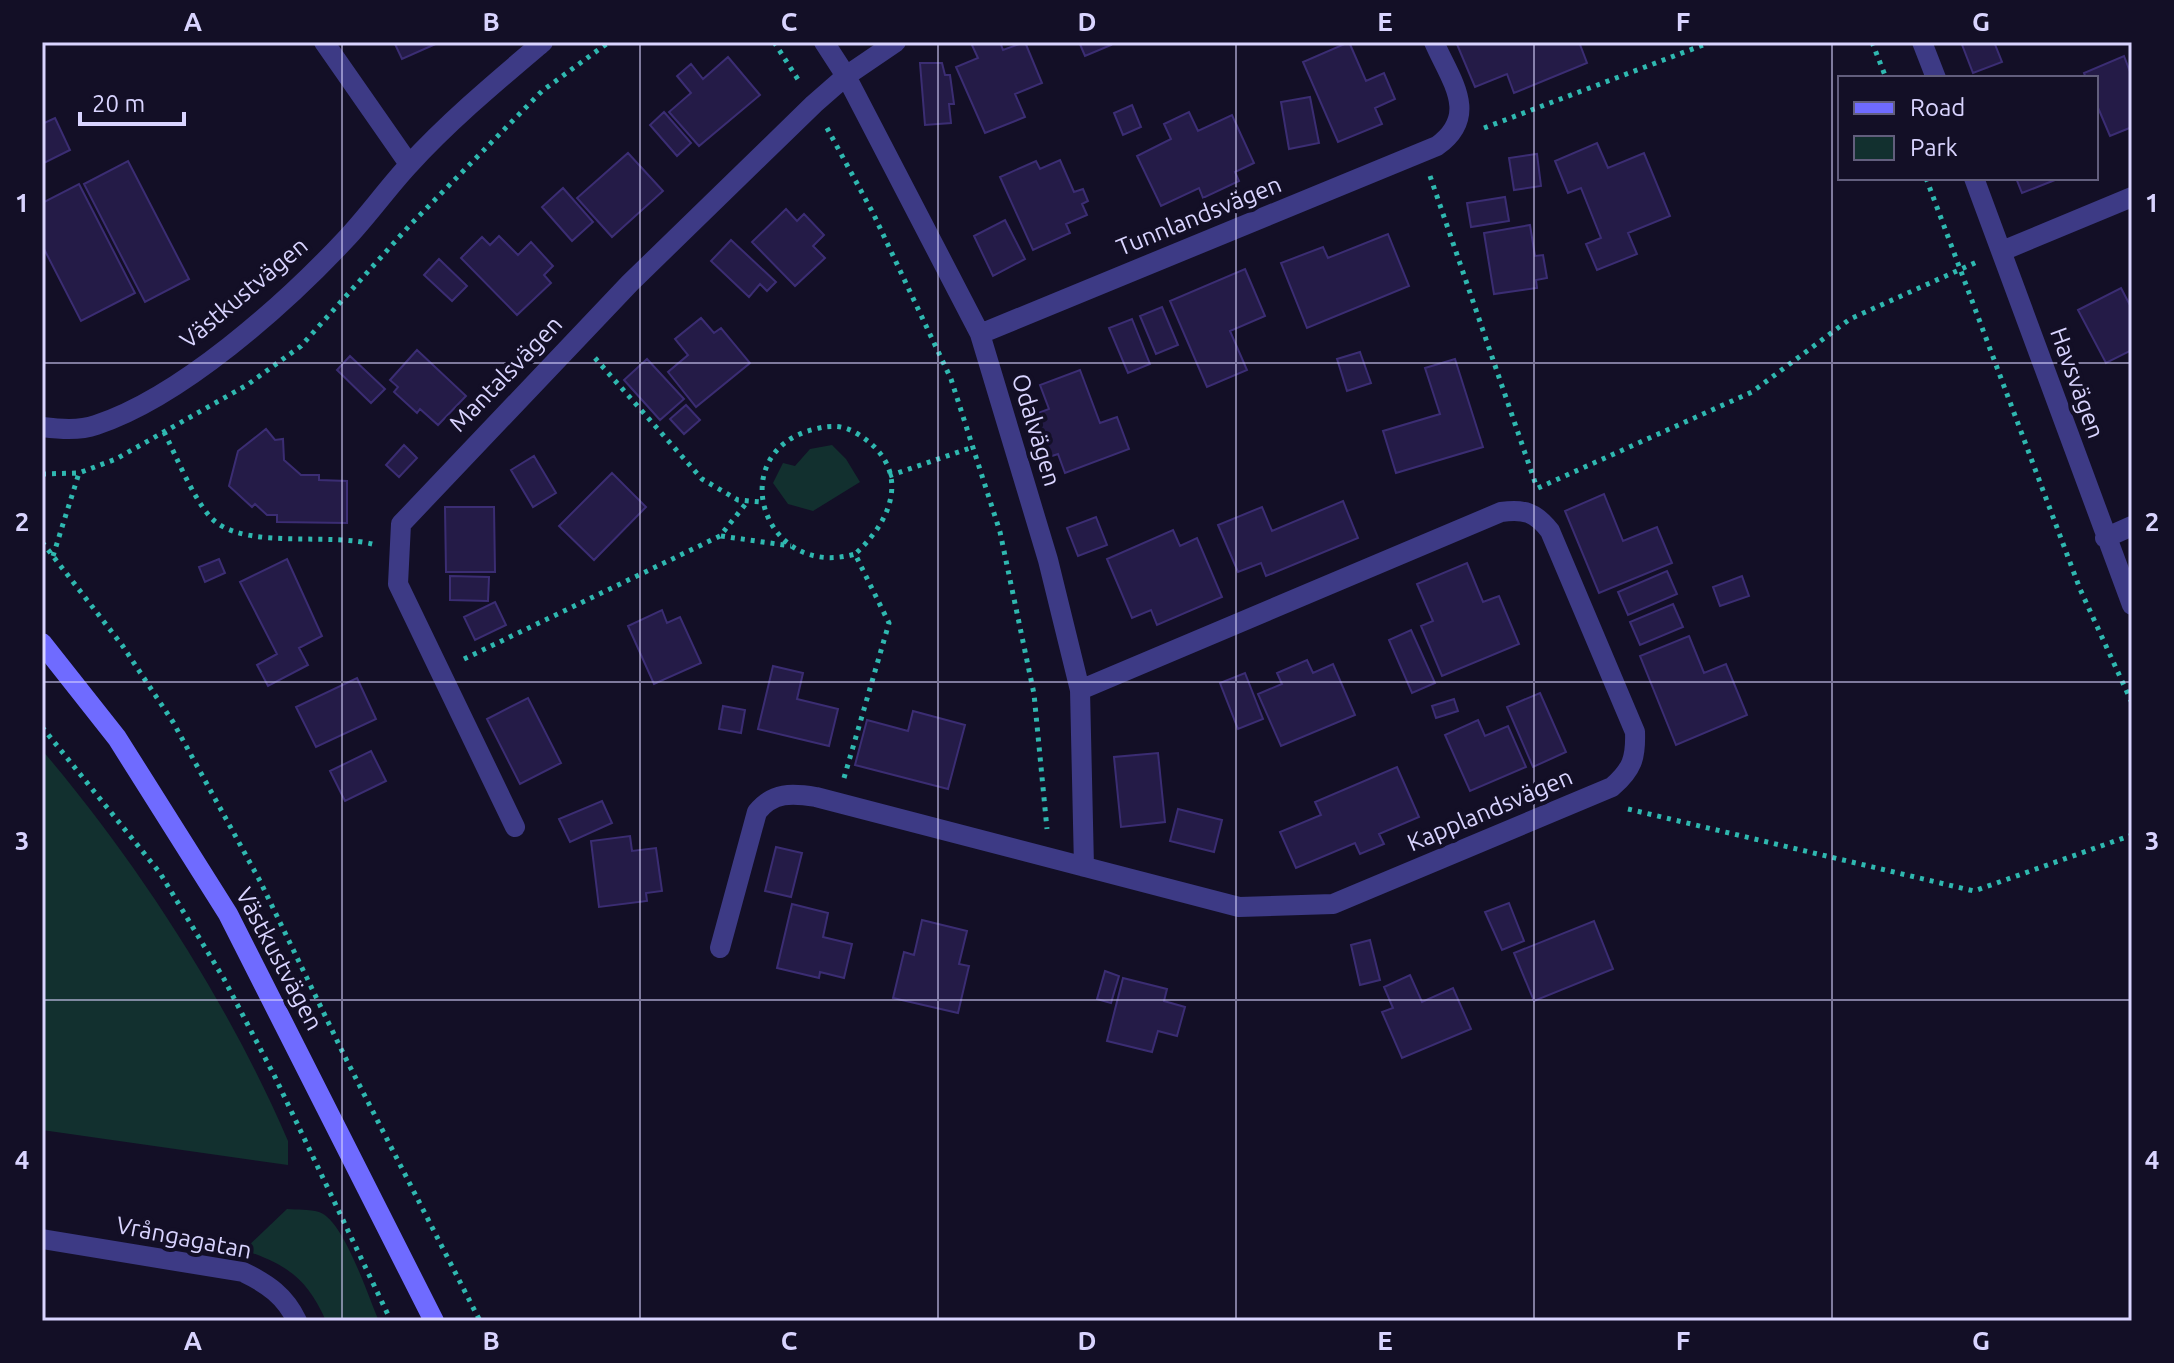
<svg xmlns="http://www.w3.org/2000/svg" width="2174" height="1363" viewBox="0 0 2174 1363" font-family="Ubuntu,sans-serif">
<rect width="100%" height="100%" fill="#130f26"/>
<path fill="#12302f" d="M 832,445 L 846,459 L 860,482 L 813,511 L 788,504 L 773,483 L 783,463 L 795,466 L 810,449 Z
M 42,750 C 139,864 229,1004 288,1141 L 288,1165 L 42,1130 Z
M 287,1209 C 297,1210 309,1209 319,1212 C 344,1220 368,1297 379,1321 L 326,1321 C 307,1278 287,1265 244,1250 Z"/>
<path fill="#241b47" stroke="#3b2d73" stroke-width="2" d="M 394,42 L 440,42 L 402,59 Z
M 1000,42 L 1003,50 L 1025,42 L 1042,83 L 1015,94 L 1025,117 L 985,133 L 956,67 L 978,58 L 971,43 Z
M 1079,42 L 1109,42 L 1111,45 L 1085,56 Z
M 1349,42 L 1366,81 L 1384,73 L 1395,99 L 1375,108 L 1382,124 L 1338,142 L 1303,62 Z
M 1456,42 L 1579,42 L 1587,63 L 1514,93 L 1507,74 L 1475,87 Z
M 1961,42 L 1994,42 L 2002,62 L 1973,73 Z
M 2124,56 L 2132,77 L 2132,127 L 2110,136 L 2096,103 L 2096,78 L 2086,78 L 2084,73 Z
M 728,57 L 760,95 L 699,146 L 669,112 L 691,93 L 677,76 L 691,64 L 703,79 Z
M 920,63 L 942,63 L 945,75 L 950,75 L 954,104 L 949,104 L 951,123 L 925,125 Z
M 1310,97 L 1319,143 L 1289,149 L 1281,102 Z
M 1132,105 L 1141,127 L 1123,135 L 1114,113 Z
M 664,112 L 691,143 L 677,156 L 650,125 Z
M 1189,112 L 1198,131 L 1232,115 L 1254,163 L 1235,172 L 1239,181 L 1203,198 L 1199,188 L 1161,206 L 1137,156 L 1171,139 L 1164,124 Z
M 55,118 L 70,150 L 42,164 L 42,124 Z
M 1597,143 L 1608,168 L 1644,153 L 1670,216 L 1628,233 L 1637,254 L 1597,270 L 1586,244 L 1601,238 L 1581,188 L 1568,193 L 1555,161 Z
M 628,153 L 663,191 L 612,237 L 577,198 Z
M 1537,154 L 1541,186 L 1514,190 L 1509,158 Z
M 1060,160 L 1074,192 L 1083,189 L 1088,201 L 1082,204 L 1087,215 L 1066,224 L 1070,233 L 1033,250 L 1000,177 L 1036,161 L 1040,169 Z
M 128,161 L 189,279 L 145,302 L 84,184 Z
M 2016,178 L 2060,178 L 2022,193 Z
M 79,184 L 135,293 L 81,321 L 42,245 L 42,203 Z
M 563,188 L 593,222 L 572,241 L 542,207 Z
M 1505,197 L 1509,221 L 1471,227 L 1467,203 Z
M 786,209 L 797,221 L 804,214 L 824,235 L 813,246 L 825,258 L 795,286 L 752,242 Z
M 1005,220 L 1025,259 L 993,276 L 974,236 Z
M 1530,225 L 1535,256 L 1543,255 L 1547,278 L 1536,280 L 1537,288 L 1494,294 L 1484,233 Z
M 1388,234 L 1409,286 L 1307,328 L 1281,263 L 1323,247 L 1328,258 Z
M 499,236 L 518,255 L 531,242 L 553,266 L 544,275 L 551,283 L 517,315 L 461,258 L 482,237 L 490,245 Z
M 731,240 L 776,282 L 767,291 L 760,284 L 749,297 L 711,261 Z
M 439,259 L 467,286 L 452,301 L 424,275 Z
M 1245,269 L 1265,316 L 1230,331 L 1247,370 L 1207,387 L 1170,301 Z
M 2121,288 L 2132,309 L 2132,350 L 2106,363 L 2078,310 Z
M 1162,307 L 1178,345 L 1156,354 L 1140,316 Z
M 701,318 L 714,333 L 721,328 L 750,363 L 696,407 L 668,372 L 688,355 L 675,339 Z
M 1132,319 L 1150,364 L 1128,373 L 1109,328 Z
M 417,350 L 466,396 L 438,425 L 420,409 L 417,413 L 394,392 L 398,387 L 390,380 Z
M 1360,352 L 1371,383 L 1347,391 L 1337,359 Z
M 350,356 L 385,389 L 371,403 L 337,370 Z
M 647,359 L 684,399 L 660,420 L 624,380 Z
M 1455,359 L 1483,447 L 1396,473 L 1383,431 L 1440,414 L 1425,368 Z
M 1080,370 L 1100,423 L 1117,417 L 1129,449 L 1065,473 L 1058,454 L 1049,457 L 1033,415 L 1049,409 L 1040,385 Z
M 686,405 L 700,420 L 684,434 L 670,419 Z
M 266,429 L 275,440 L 283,439 L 284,460 L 301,475 L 319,475 L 319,480 L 347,481 L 347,523 L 277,522 L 277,515 L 267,515 L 255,504 L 252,507 L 229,486 L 238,451 Z
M 404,445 L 417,458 L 399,477 L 386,465 Z
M 534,456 L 556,493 L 533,507 L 511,470 Z
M 612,473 L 646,507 L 594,560 L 559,526 Z
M 1604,494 L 1623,541 L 1657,527 L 1672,563 L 1599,593 L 1565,511 Z
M 1343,501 L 1358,538 L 1266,576 L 1261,563 L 1238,572 L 1218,525 L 1262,507 L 1272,531 Z
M 445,507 L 494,507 L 495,572 L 446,572 Z
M 1096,517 L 1107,545 L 1078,556 L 1067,528 Z
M 1173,530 L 1180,546 L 1197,538 L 1222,597 L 1157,625 L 1151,610 L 1132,618 L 1107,559 Z
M 219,559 L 225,573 L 205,582 L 199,567 Z
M 287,559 L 322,636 L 299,648 L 308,665 L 268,686 L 257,665 L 277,654 L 240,582 Z
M 1467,563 L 1483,602 L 1499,596 L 1519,644 L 1442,676 L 1421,626 L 1433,621 L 1417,584 Z
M 1667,571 L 1677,594 L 1628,615 L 1618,592 Z
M 450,576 L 489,577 L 488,601 L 450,600 Z
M 1742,576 L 1749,596 L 1720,606 L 1713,587 Z
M 495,602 L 506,625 L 475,640 L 464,617 Z
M 1673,604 L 1683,627 L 1640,645 L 1630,622 Z
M 662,610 L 667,623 L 680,617 L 701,663 L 654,684 L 628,626 Z
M 1411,630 L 1435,683 L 1412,693 L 1389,640 Z
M 1689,636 L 1704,673 L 1726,664 L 1747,715 L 1676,745 L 1640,656 Z
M 1307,660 L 1313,673 L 1333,664 L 1355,715 L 1281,746 L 1258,694 L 1282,684 L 1277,673 Z
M 773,666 L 803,673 L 797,699 L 838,709 L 829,746 L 758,729 Z
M 1245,673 L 1263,719 L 1238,729 L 1220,683 Z
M 357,678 L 376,719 L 316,747 L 296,707 Z
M 1540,693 L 1566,752 L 1533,767 L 1507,707 Z
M 528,698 L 561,763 L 520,784 L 487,719 Z
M 1454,699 L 1458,711 L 1436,718 L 1432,706 Z
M 723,706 L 745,710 L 741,733 L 719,729 Z
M 913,711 L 965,725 L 948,789 L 855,765 L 867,720 L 908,731 Z
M 1478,720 L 1485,736 L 1508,726 L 1526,767 L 1470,791 L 1445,735 Z
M 371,751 L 386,781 L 345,801 L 330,771 Z
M 1158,753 L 1165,822 L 1121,827 L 1114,757 Z
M 1397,767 L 1419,817 L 1379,834 L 1384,844 L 1360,854 L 1355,843 L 1296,868 L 1280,832 L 1321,815 L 1315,802 Z
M 602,801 L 612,823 L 570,842 L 559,819 Z
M 1178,809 L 1222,820 L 1214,852 L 1170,841 Z
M 630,836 L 632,851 L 656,848 L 662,891 L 646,893 L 647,901 L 599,907 L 591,841 Z
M 776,847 L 802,853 L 791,897 L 765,891 Z
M 1509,903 L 1524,941 L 1502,950 L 1485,912 Z
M 792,904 L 828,913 L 823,937 L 852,944 L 844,978 L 820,972 L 819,978 L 777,968 Z
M 922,920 L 967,931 L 959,964 L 969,966 L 958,1013 L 893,998 L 904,952 L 914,955 Z
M 1594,921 L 1613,969 L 1534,1001 L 1514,953 Z
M 1370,940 L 1380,980 L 1360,985 L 1351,945 Z
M 1105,971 L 1119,976 L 1111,1003 L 1097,999 Z
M 1410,975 L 1422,1002 L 1453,988 L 1471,1029 L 1402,1058 L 1382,1012 L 1393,1008 L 1384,987 Z
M 1123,978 L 1167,989 L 1164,1001 L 1185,1007 L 1177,1036 L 1158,1031 L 1152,1052 L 1107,1041 Z"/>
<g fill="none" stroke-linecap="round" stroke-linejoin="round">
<path stroke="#2fb8b0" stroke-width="5" stroke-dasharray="4 6" stroke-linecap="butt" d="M 774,42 L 799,81
M 1872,42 L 1886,78
M 827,128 L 873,213 L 951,379 L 1000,532 L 1034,694 L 1047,829
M 1484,128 L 1711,42
M 1430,176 L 1537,488
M 1926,178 L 2080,589 L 2132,703
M 595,358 L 702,479 L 738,500 L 761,502
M 164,432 C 176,455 197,509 217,523 C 253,549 332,532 376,545
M 42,474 L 79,473 L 116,459 L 247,385 L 301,346 L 410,225 L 542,91 L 609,42
M 889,476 L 973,447
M 1538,488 L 1752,392 L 1850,319 L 1979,261
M 721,536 L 791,546
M 42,542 L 122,645 L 173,722 L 260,881 L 345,1057 L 480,1321
M 53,556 L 79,473
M 464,659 L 720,536 L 748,501
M 42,727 L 160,873 L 224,979 L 275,1077 L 391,1321
M 844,778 L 889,623 L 855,554 C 762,581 722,451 815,429 C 830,425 843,425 856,433 C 912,466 895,518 855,554
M 1628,809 L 1974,891 L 2132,835"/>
<path stroke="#3d3a85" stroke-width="20" d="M 324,42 L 409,164
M 824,42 L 846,76 L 980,334 L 1048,560 L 1080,690 L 1084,867
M 1922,42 L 1936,78
M 1974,178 L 2132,605
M 2002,251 L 2132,197
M 980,334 L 1437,146 C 1480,115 1451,81 1434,42
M 42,427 C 59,429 79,431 96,425 C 181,397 284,305 345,240 C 367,217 386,190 408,166 C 449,121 497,81 543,42
M 2105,538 L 2132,526
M 515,827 L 398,584 L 401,524 L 630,283 L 814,104 L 846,76 L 896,42
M 720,948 L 757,812 C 773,792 792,793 816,797 L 1239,907 L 1333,904 L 1612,787 C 1632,770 1636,758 1635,732 L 1550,531 C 1535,512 1525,509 1501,512 L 1080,690
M 42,1239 L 243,1272 C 268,1284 285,1296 297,1321"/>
<path stroke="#6f6bff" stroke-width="20" d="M 42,643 L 117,738 L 228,914 L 434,1321"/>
</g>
<path fill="none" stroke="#d9d4ff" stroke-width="2" stroke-opacity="0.55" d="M 342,42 L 342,1321M 640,42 L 640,1321M 938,42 L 938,1321M 1236,42 L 1236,1321M 1534,42 L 1534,1321M 1832,42 L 1832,1321M 42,363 L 2132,363M 42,682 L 2132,682M 42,1000 L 2132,1000"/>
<g text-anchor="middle" stroke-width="8" stroke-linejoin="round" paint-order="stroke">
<g font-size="24" fill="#d9d4ff" stroke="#130f26">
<text transform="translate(1199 216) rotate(-22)" y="8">Tunnlandsvägen</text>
<text transform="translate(244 293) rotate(-40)" y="8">Västkustvägen</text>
<text transform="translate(506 374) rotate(-46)" y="8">Mantalsvägen</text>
<text transform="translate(2077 383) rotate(70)" y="8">Havsvägen</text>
<text transform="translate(1036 430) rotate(73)" y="8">Odalvägen</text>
<text transform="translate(1490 810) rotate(-23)" y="8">Kapplandsvägen</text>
<text transform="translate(279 959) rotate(62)" y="8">Västkustvägen</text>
<text transform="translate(184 1238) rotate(11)" y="8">Vrångagatan</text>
</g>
</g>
<rect width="2174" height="1363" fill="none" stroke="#130f26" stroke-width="88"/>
<rect x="1838" y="76" width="260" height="104" fill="#130f26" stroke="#625e7d" stroke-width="2"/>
<rect x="1854" y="102" width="40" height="12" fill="#6f6bff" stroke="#625e7d" stroke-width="2"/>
<text x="1910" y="116" font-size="24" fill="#d9d4ff">Road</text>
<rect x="1854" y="136" width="40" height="24" fill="#12302f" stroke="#625e7d" stroke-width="2"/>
<text x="1910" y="156" font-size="24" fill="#d9d4ff">Park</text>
<path d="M80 112v12h104v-12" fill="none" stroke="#d9d4ff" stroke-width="4"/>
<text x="92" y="112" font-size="24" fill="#d9d4ff" stroke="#130f26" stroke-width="6" paint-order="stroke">20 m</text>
<rect x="44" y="44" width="2086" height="1275" fill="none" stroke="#d9d4ff" stroke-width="3"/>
<g font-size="26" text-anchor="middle" font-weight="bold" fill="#d9d4ff">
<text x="193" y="31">A</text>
<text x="491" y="31">B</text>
<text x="789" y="31">C</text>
<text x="1087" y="31">D</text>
<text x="1385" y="31">E</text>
<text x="1683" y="31">F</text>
<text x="1981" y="31">G</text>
<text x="22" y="212">1</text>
<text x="2152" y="212">1</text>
<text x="22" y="531">2</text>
<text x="2152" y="531">2</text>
<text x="22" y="850">3</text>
<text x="2152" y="850">3</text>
<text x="22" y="1169">4</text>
<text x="2152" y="1169">4</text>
<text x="193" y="1350">A</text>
<text x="491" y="1350">B</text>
<text x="789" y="1350">C</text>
<text x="1087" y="1350">D</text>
<text x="1385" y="1350">E</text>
<text x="1683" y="1350">F</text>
<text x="1981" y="1350">G</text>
</g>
</svg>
